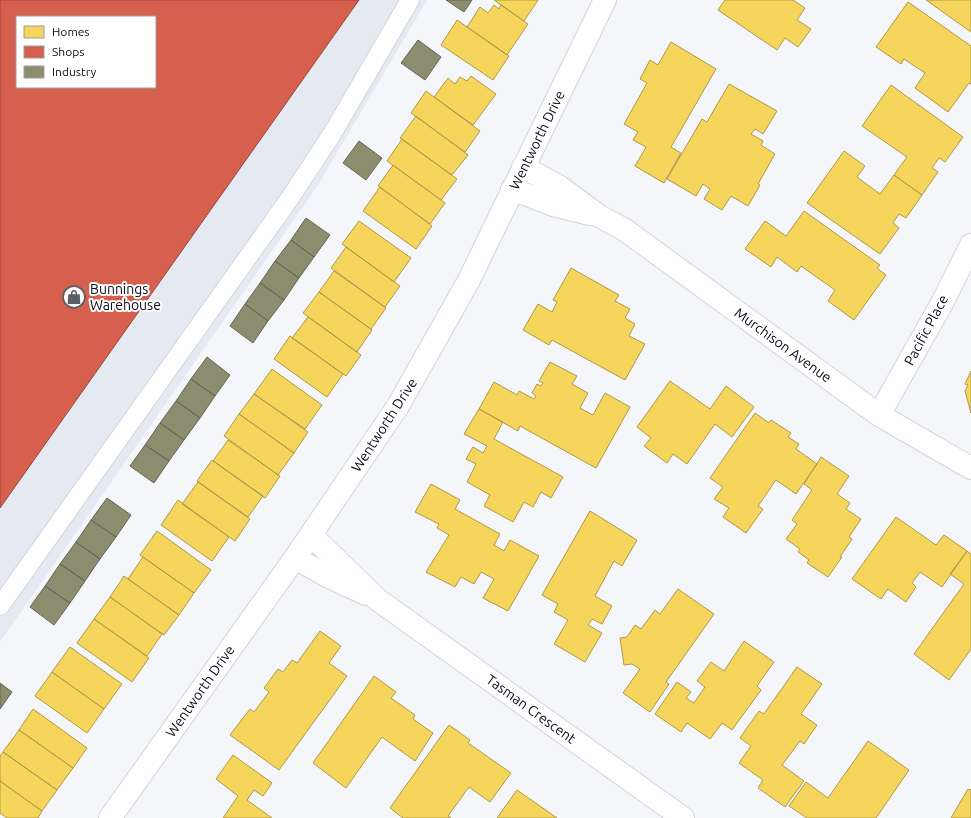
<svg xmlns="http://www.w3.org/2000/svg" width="971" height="818" viewBox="0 0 971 818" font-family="Ubuntu,sans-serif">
<rect width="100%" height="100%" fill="#f5f6f9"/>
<path fill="#e5e9f2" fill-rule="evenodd" d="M 0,0 L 427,0 L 318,185 L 0,642 ZM 17,17 L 155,17 L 155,87 L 17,87 Z"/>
<path fill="#f6d55c" stroke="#af9947" d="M 494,0 L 538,0 L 524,21 Z
M 725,0 L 793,0 L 805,8 L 797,20 L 811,29 L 798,47 L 785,38 L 777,50 L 718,10 Z
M 926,0 L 971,0 L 971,32 Z
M 908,2 L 971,46 L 971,84 L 969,83 L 948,112 L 915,88 L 925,73 L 904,59 L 901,64 L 876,47 Z
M 494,5 L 499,9 L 501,5 L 528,24 L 507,55 L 467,27 L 480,7 L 488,13 Z
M 457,20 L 509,56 L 493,80 L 441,45 Z
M 671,42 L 716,69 L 671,147 L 681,153 L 664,183 L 635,166 L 646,147 L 633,140 L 638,132 L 624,124 L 647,83 L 640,79 L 650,60 L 658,65 Z
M 471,76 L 496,94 L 473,125 L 434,97 L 448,78 L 455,84 L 460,77 L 467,81 Z
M 729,84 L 777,111 L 763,134 L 755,129 L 751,134 L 763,141 L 761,145 L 775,154 L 758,184 L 760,185 L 748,206 L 731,196 L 722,210 L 704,199 L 710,189 L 703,184 L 696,196 L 667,179 L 702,119 L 707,122 Z
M 891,85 L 963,137 L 945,162 L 939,158 L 932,168 L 938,172 L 922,195 L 894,175 L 907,157 L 862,126 Z
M 426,91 L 480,131 L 465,152 L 411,113 Z
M 416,116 L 468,155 L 452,175 L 400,138 Z
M 402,139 L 457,179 L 441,200 L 387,161 Z
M 844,151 L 865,166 L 857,177 L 880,194 L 894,175 L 922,195 L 906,218 L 899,214 L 893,223 L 899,228 L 880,254 L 807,203 Z
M 393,165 L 445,203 L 430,224 L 378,186 Z
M 380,187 L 432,226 L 416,249 L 363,211 Z
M 804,211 L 880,265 L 877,268 L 886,275 L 854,320 L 828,301 L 835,290 L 801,266 L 797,272 L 777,257 L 771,267 L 745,249 L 765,221 L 786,236 Z
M 359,221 L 411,258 L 394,282 L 342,244 Z
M 346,247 L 400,286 L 385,307 L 331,268 Z
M 571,268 L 619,295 L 615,301 L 630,309 L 625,318 L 635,324 L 629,336 L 645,344 L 625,380 L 552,340 L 549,345 L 523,330 L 538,304 L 552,312 L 557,302 L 553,300 Z
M 334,271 L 386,308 L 371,329 L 319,292 Z
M 319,292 L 372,330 L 357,352 L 303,313 Z
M 308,317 L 361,355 L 346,376 L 292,338 Z
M 290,336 L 343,374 L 327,397 L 274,359 Z
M 550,362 L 577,376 L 572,384 L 588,393 L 580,408 L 593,415 L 605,393 L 630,407 L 596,468 L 520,426 L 518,431 L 479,409 L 494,382 L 517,395 L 519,391 L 534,399 L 536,396 L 532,393 L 537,384 L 541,386 L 543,383 L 539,381 Z
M 272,369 L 322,405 L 305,429 L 254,394 Z
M 971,371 L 971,413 L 965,391 L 968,385 L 965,384 Z
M 670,381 L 710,409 L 726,386 L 754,407 L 732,437 L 715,424 L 687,464 L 673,454 L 667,463 L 644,446 L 651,438 L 637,427 Z
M 254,394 L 308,432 L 294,453 L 239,414 Z
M 479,409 L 503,422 L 494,439 L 563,477 L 551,498 L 541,492 L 533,507 L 524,502 L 513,522 L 484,506 L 490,495 L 467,482 L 476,464 L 466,459 L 473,447 L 483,453 L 487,446 L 464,434 Z
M 755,413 L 769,423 L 771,420 L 791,433 L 788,437 L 799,444 L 796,449 L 817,464 L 796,494 L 776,480 L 758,506 L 763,509 L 746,533 L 723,517 L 729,508 L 714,499 L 723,487 L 710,478 Z
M 239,414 L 294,453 L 278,475 L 224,436 Z
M 228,440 L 280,476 L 265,498 L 213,461 Z
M 821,457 L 849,476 L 837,494 L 850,503 L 846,509 L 861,519 L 849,537 L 852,539 L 840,557 L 842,557 L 828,577 L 807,563 L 809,560 L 798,552 L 800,549 L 786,539 L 797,524 L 792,520 L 812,490 L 804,484 Z
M 212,460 L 263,496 L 248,517 L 197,481 Z
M 198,482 L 250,519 L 235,541 L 182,504 Z
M 431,484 L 460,500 L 455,509 L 500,534 L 494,545 L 504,551 L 510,540 L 539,556 L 508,611 L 483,598 L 494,579 L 481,572 L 474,584 L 461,577 L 455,587 L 426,572 L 449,535 L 437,528 L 439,524 L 415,512 Z
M 178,500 L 229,537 L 212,561 L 161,525 Z
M 590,511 L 637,540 L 622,566 L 614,561 L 595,596 L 612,606 L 602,624 L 592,619 L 588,625 L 602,633 L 585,662 L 554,644 L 568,620 L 554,612 L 558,604 L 542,595 Z
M 896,517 L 936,545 L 944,535 L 967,551 L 942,587 L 920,572 L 912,583 L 916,587 L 906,602 L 888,589 L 881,599 L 852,579 Z
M 157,531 L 211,570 L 194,593 L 140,555 Z
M 967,551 L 971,554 L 971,649 L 949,680 L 914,654 L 964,584 L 950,574 Z
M 143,557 L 194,593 L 179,615 L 128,579 Z
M 124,576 L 179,615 L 164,635 L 110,597 Z
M 678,589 L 714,614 L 666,682 L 669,684 L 650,712 L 623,693 L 640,669 L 632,664 L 624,665 L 620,638 L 627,637 L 635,625 L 641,629 L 655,610 L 660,614 Z
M 110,597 L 162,634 L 147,656 L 94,619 Z
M 94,619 L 149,658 L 132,682 L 77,643 Z
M 320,631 L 341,646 L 329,663 L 347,676 L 279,770 L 230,735 L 250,709 L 254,712 L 269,692 L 264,688 L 278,669 L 283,672 L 292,660 L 297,663 Z
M 744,641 L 774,662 L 757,686 L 761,690 L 732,730 L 722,723 L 710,739 L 687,723 L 681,732 L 655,714 L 677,682 L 691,692 L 686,698 L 694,703 L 705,687 L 697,681 L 711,662 L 724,671 Z
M 70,647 L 122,684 L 104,709 L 52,672 Z
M 797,667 L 822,684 L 801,714 L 817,725 L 804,744 L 800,741 L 782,765 L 804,781 L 785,807 L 758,788 L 763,780 L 739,763 L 751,746 L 740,738 L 759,711 L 764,714 Z
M 52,672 L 104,709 L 87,733 L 35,696 Z
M 374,676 L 396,692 L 391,698 L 415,715 L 413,719 L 433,733 L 415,761 L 382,737 L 346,788 L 313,763 Z
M 33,709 L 87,748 L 73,768 L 19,730 Z
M 449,725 L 470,740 L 468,743 L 511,773 L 490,802 L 469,787 L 448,816 L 451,818 L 403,818 L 390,808 Z
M 19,730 L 73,768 L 57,790 L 3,752 Z
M 868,741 L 909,770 L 876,818 L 807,818 L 789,806 L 806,782 L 828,798 Z
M 3,752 L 57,790 L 42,811 L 0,781 L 0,756 Z
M 233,755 L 272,783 L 263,796 L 254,790 L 247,800 L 272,818 L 223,818 L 238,796 L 216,779 Z
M 0,781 L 42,811 L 38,818 L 7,818 L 0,813 Z
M 968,789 L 970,790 L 971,789 L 971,818 L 951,818 Z
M 517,790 L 557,818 L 497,818 Z"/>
<path fill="#d6604d" stroke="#98473c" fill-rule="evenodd" d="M 0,0 L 359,0 L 0,508 ZM 17,17 L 155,17 L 155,87 L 17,87 Z"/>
<path fill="#8c8c6e" stroke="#656654" d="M 446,0 L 472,0 L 464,12 Z
M 418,40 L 441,57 L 425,80 L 401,63 Z
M 359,141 L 382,158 L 366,180 L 343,163 Z
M 306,218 L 330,235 L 314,257 L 291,240 Z
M 291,240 L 314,257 L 299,278 L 275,261 Z
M 275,261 L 299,278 L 284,300 L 260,283 Z
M 260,283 L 284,300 L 268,321 L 245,304 Z
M 245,304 L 268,321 L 253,343 L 230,326 Z
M 207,357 L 230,375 L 215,396 L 191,379 Z
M 191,379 L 215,396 L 200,418 L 176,401 Z
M 176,401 L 200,418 L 184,440 L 160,423 Z
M 160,423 L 184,440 L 169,461 L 145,445 Z
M 145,445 L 169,461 L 154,483 L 130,466 Z
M 107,498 L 131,515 L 116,537 L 91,520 Z
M 91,520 L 116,537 L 100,559 L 76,542 Z
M 76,542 L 100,559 L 85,581 L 60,564 Z
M 60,564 L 85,581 L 70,603 L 45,586 Z
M 45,586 L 70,603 L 54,625 L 30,607 Z
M 0,683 L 12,692 L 0,709 Z"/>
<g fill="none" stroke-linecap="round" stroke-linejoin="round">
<g stroke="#d2d4db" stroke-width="20">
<path id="lane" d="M 0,606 L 290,198 L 332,134 L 410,0"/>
</g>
<g stroke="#d2d4db" stroke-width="24">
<path id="street" d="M 523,167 L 560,187 L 599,216 L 625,230 L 879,415 L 971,468
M 512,189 L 553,205 L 590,214
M 879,415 L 942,303 L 971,245
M 311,535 L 378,600 L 683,818
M 295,558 L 329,577 L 366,594
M 110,818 L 295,558 L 398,406 L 469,280 L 605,0"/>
</g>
<use href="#lane" stroke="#fefefe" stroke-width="18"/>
<use href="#street" stroke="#fefefe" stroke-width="22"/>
</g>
<defs>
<g id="shop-ring" transform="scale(1.15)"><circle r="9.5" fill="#fff" stroke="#5c5e65" stroke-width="1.5"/><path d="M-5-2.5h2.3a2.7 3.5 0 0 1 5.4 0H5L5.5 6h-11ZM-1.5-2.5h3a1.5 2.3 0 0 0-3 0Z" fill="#5c5e65"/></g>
</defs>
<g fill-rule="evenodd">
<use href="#shop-ring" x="74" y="297"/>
</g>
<g text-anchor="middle" stroke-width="4" stroke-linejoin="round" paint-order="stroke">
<g font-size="14" fill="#090c16" stroke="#fff">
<text transform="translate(537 140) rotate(-64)" y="5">Wentworth Drive</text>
<text transform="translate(926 330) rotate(-62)" y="5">Pacific Place</text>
<text transform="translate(783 345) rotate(36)" y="5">Murchison Avenue</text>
<text transform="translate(384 425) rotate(-57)" y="5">Wentworth Drive</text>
<text transform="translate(200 691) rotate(-55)" y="5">Wentworth Drive</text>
<text transform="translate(531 709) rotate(36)" y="5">Tasman Crescent</text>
</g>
<g font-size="14" fill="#090c16" stroke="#fff" text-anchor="start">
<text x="90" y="294">Bunnings<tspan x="90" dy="16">Warehouse</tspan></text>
</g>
</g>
<rect x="16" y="16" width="140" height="72" fill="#ffffff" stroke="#9d9ea2"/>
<rect x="24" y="26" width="20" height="12" fill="#f6d55c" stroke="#9d9ea2"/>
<text x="52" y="36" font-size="12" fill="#090c16">Homes</text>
<rect x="24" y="46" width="20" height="12" fill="#d6604d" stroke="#9d9ea2"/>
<text x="52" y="56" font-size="12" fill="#090c16">Shops</text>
<rect x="24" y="66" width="20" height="12" fill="#8c8c6e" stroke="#9d9ea2"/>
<text x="52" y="76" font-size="12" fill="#090c16">Industry</text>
</svg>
